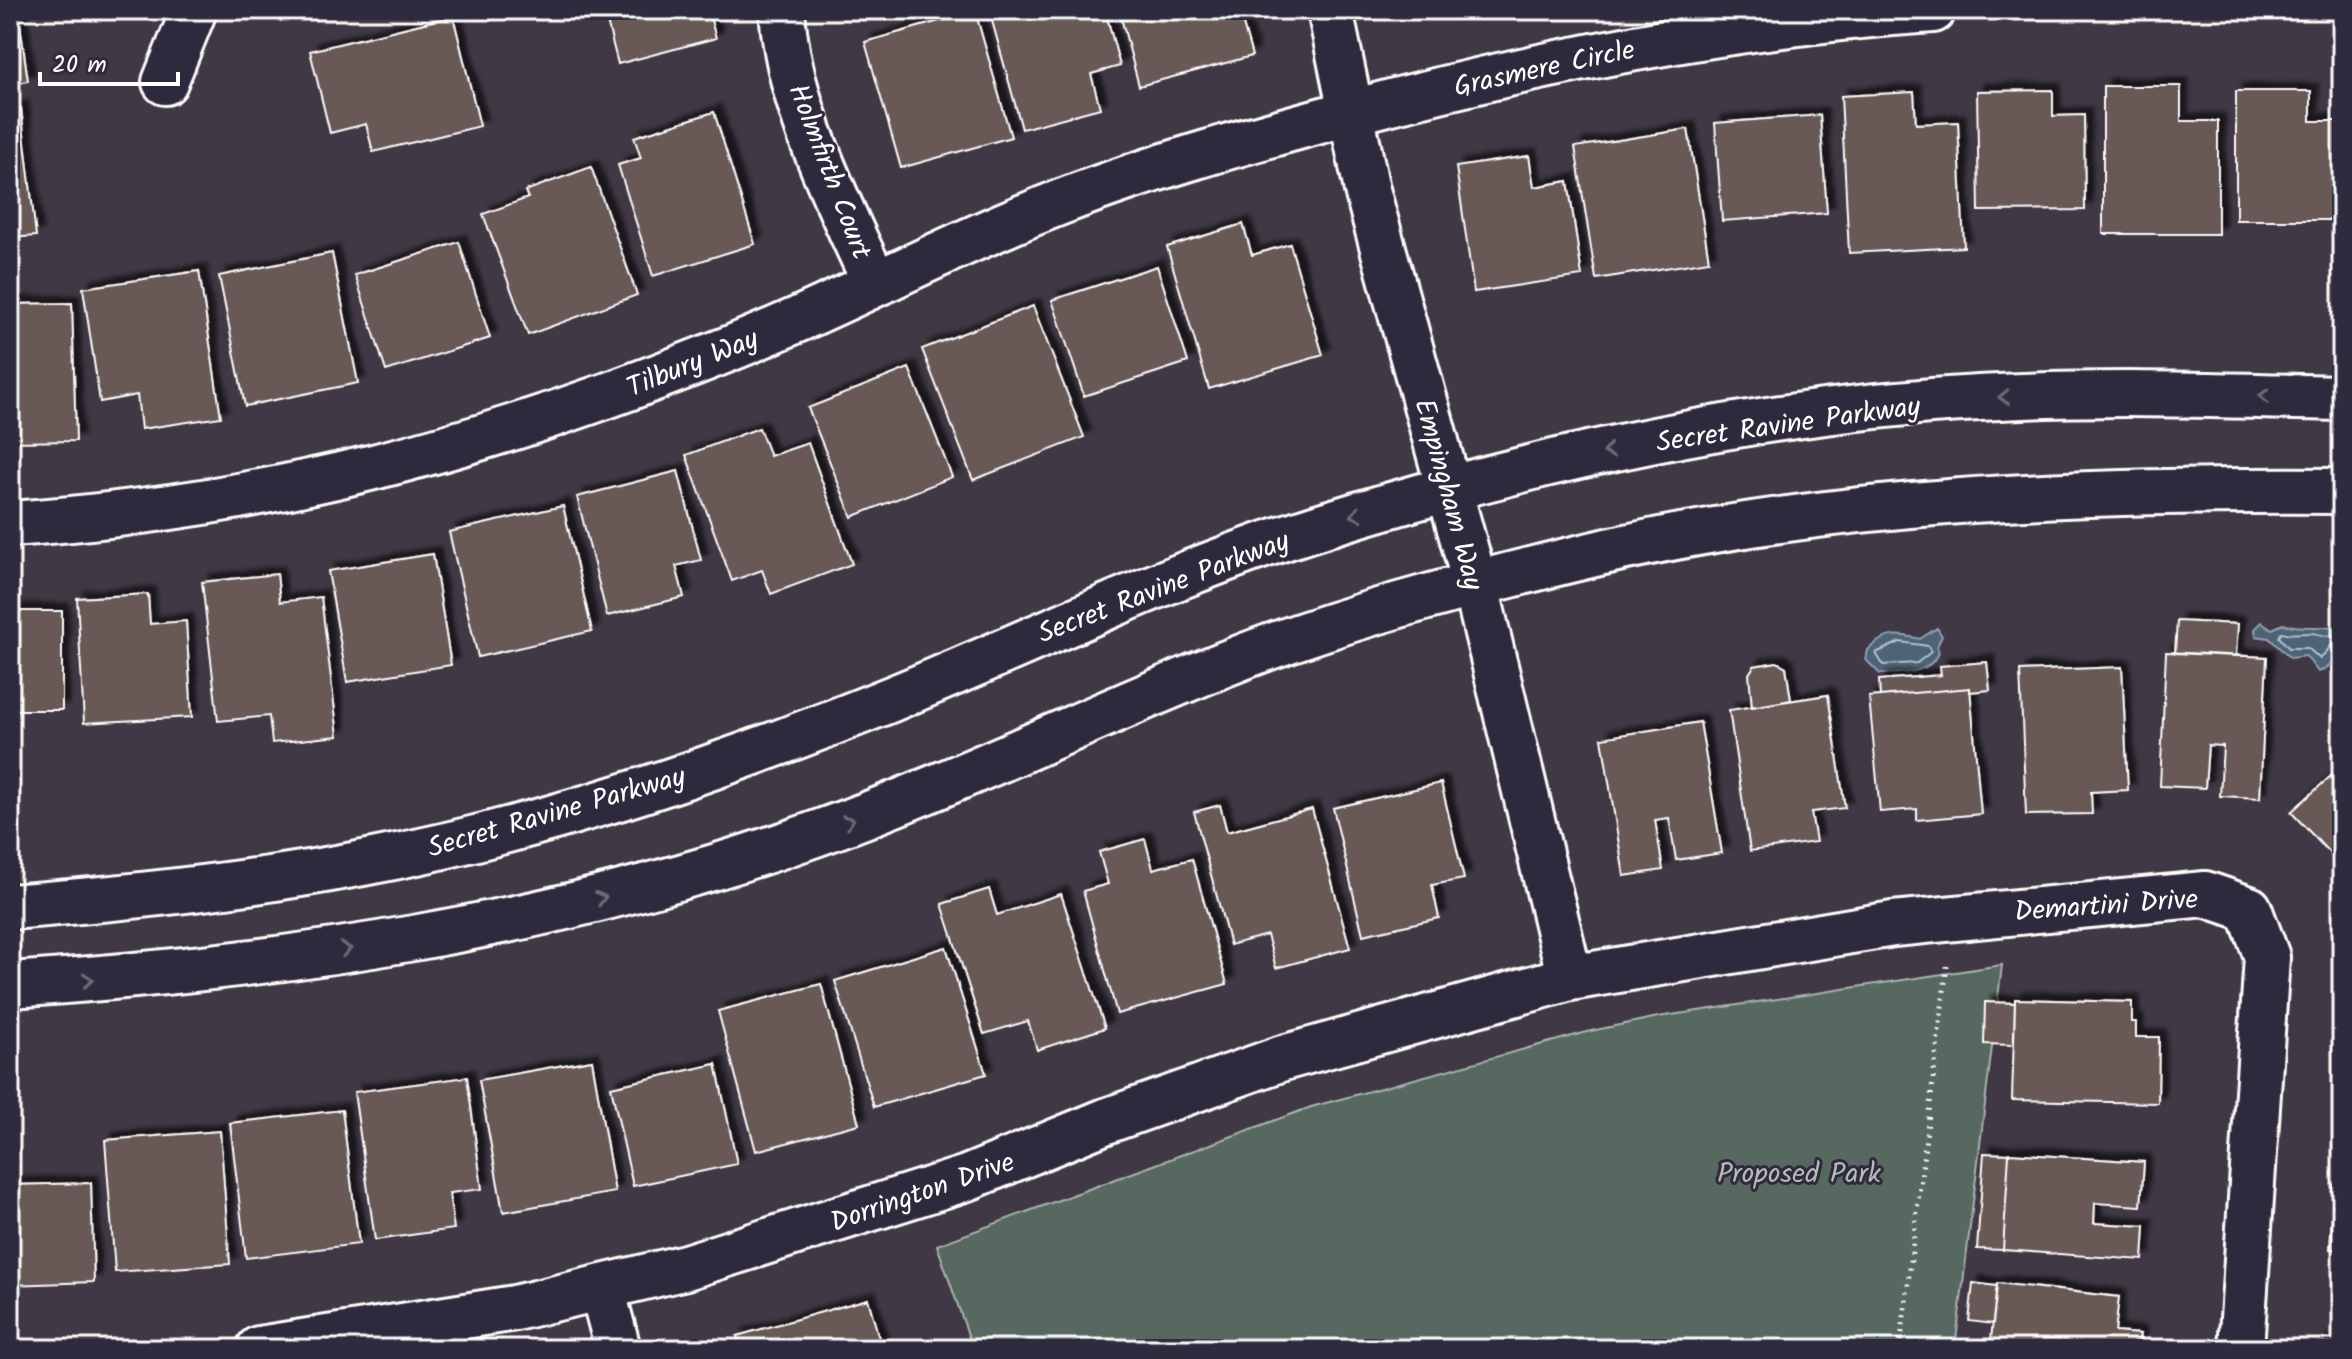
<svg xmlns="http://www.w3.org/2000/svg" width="2352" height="1359" viewBox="0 0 2352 1359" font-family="Kalam,sans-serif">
<defs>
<filter id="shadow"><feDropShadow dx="7" dy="-7" stdDeviation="2" flood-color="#0009"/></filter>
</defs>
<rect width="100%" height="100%" fill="#403844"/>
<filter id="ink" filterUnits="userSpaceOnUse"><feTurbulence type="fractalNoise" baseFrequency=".0125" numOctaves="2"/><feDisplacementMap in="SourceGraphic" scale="16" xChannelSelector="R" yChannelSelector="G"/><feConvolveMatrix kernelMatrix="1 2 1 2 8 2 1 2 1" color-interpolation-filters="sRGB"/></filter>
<g filter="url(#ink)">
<path fill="#566860" stroke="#aab4b0" stroke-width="2" d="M 2002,965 L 1955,1349 L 973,1349 L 937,1245 L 1311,1107 L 1591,1031 L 1658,1017 Z"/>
<path fill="#4d6378" stroke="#94a1ae" stroke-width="2" d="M 2262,622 L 2272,629 L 2283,624 C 2301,629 2319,626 2337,627 L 2342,631 C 2342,646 2333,669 2318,672 L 2306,656 L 2290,658 L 2269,638 L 2256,636 L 2255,629 Z
M 1937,628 L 1942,636 L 1937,646 L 1939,653 C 1928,675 1902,673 1880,674 L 1866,660 L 1868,650 C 1884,633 1898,633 1920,639 Z"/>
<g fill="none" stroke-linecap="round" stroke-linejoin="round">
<path stroke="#b8c1c9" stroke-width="2" d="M 2282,632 C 2292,635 2297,633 2308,633 C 2318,632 2322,638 2333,635 L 2336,640 L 2320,659 L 2308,648 L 2289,648 L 2279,637 Z
M 1900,642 L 1928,646 L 1931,652 L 1917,663 L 1883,665 L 1876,653 Z"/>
</g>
<path fill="#685956" stroke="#fff" stroke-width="2" filter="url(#shadow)" d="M 10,10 L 18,10 L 28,81 L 10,84 Z
M 604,10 L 708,10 L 716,38 L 618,64 Z
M 989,10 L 1105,10 L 1120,66 L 1091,74 L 1100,108 L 1022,129 Z
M 1119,10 L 1239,10 L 1252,56 L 1139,86 Z
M 975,11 L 1011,137 L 901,168 L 865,42 Z
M 453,16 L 480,126 L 373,152 L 366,124 L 330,133 L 310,51 Z
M 2103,86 L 2181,86 L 2181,121 L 2218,121 L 2218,234 L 2103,234 Z
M 2053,90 L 2053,116 L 2084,115 L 2085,210 L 1979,211 L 1977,91 Z
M 2236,91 L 2311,91 L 2311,121 L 2342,121 L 2342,220 L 2236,220 Z
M 1914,92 L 1916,124 L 1958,122 L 1964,247 L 1849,253 L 1841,96 Z
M 21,108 L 36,236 L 10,238 L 10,110 Z
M 714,112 L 755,244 L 653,276 L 618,165 L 641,158 L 634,137 Z
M 1820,115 L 1827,213 L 1722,221 L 1715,123 Z
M 1688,129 L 1709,261 L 1596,279 L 1575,147 Z
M 1529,156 L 1534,187 L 1568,181 L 1582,276 L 1474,292 L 1456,167 Z
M 591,167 L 637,295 L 528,335 L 483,214 L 528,198 L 525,191 Z
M 1243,224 L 1252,255 L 1290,244 L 1323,355 L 1209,389 L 1167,247 Z
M 459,242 L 490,338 L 386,371 L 355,275 Z
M 332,253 L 358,383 L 245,406 L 219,276 Z
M 1157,266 L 1188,362 L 1084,396 L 1052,300 Z
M 199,271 L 221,417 L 141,429 L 137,395 L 100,402 L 83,288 Z
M 72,303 L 76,441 L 10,442 L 10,304 Z
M 1033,306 L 1084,437 L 973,480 L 922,349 Z
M 909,368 L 952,477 L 852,517 L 808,408 Z
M 759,428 L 770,456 L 808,443 L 852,564 L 771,594 L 762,570 L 732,581 L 686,455 Z
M 678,471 L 701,560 L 676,566 L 684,597 L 607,616 L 577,497 Z
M 563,506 L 592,631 L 478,657 L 449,532 Z
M 433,554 L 451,665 L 347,682 L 328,571 Z
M 277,574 L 280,602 L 321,597 L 338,736 L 272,743 L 269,716 L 218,721 L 202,582 Z
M 148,594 L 150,624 L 186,621 L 192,717 L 84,723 L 77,598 Z
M 10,611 L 62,611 L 62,710 L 10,710 Z
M 2177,621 L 2238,624 L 2236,656 L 2175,653 Z
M 2166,652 L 2267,657 L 2260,798 L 2220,796 L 2223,746 L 2208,745 L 2205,788 L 2160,786 Z
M 1777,662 L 1786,667 L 1791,700 L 1752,707 L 1749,674 L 1754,666 Z
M 1987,662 L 1990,690 L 1970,692 L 1970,688 L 1880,696 L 1879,680 L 1941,675 L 1940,666 Z
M 2122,667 L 2128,790 L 2091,792 L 2092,814 L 2026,815 L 2020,671 Z
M 1970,688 L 1981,814 L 1917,820 L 1917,809 L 1880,812 L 1869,697 Z
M 1828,695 L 1845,808 L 1811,812 L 1816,842 L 1750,851 L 1729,710 Z
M 1700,722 L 1722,853 L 1676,860 L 1669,818 L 1655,820 L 1663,870 L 1624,876 L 1602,738 Z
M 2342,766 L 2342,858 L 2338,862 L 2291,812 Z
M 1441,783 L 1464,879 L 1432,885 L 1439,918 L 1363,935 L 1333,808 Z
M 1220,805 L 1227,832 L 1312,809 L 1350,948 L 1276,968 L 1267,935 L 1230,945 L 1194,812 Z
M 1145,839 L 1153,869 L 1192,859 L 1227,984 L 1117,1014 L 1083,891 L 1108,884 L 1099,852 Z
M 989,889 L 997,915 L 1061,894 L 1105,1028 L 1037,1050 L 1028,1021 L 984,1034 L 942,904 Z
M 946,947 L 986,1074 L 874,1107 L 835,981 Z
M 821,984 L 859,1124 L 756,1151 L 718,1011 Z
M 2015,999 L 2132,1002 L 2132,1022 L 2136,1022 L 2136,1037 L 2159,1037 L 2158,1103 L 2012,1100 Z
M 1985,1002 L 2015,1003 L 2014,1045 L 1984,1044 Z
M 592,1060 L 615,1192 L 503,1212 L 479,1080 Z
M 716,1064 L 737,1164 L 633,1186 L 611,1087 Z
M 467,1077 L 482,1189 L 449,1193 L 454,1229 L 375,1240 L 354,1092 Z
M 342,1110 L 359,1244 L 246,1258 L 230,1123 Z
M 220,1131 L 230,1264 L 115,1272 L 105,1140 Z
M 1984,1153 L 2009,1154 L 2003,1250 L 1977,1249 Z
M 2009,1153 L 2144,1162 L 2141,1206 L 2095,1203 L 2094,1223 L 2145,1226 L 2143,1260 L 2003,1250 Z
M 91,1183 L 94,1282 L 10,1285 L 10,1185 Z
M 2334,1185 L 2342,1185 L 2342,1250 L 2330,1249 Z
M 1973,1283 L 1997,1286 L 1993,1324 L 1969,1321 Z
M 1997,1283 L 2119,1297 L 2115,1332 L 2140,1334 L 2138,1349 L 1990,1349 Z
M 868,1299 L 882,1349 L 740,1349 L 737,1336 Z
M 2342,1317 L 2342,1349 L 2318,1349 L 2318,1343 L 2338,1345 Z"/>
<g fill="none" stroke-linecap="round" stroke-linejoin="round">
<g stroke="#fff" stroke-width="50">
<path id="minor" d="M 782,10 C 788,106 836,197 875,283
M 1330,10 L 1367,190 L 1476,587 L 1570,978
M 165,82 L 194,10
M 10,524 C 261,507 479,449 711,356 C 830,310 942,248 1061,202 C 1155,166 1252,139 1349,113 C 1540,62 1735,23 1933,10
M 602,1289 L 618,1349
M 259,1349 L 515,1308 L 686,1267 L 967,1178 L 1106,1121 L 1283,1058 L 1570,978 L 1893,924 L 2205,894 L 2249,909 L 2267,957 L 2241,1349"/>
</g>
<g stroke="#fff" stroke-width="50">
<path id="major" d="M 10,907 C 127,898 243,886 358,864 C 539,830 719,769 889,700 C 1037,640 1174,571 1327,524 C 1535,460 1761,409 1979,398 C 2100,391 2221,395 2342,398
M 10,985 C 282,967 557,926 815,834 C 955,784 1089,718 1227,663 C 1337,619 1460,587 1574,559 C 1821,498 2088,489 2342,491"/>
</g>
<path stroke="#fff" stroke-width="5" stroke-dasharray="2 6" stroke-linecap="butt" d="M 1900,1349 L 1947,966"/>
<use href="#minor" stroke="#2f2a3d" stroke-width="44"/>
<use href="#major" stroke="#2f2a3d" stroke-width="44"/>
</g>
<defs><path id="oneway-chevron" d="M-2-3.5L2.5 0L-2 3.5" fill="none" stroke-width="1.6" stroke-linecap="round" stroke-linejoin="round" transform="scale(2)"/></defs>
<g stroke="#6d6a77">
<use href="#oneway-chevron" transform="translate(2264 396) rotate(-178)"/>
<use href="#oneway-chevron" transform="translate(2004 397) rotate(178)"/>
<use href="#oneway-chevron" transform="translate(1608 451) rotate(169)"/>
<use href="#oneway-chevron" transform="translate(1356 515) rotate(164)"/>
<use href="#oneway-chevron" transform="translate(849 821) rotate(-21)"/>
<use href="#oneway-chevron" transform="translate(601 898) rotate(-15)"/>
<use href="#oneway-chevron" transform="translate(346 949) rotate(-8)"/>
<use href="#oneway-chevron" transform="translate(88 980) rotate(-4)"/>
</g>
</g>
<g text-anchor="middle" stroke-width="6" stroke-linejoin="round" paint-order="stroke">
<g font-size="28" fill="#fff" stroke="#2f2a3d">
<text transform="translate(1544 67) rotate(-12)" y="10">Grasmere Circle</text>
<text transform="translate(831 171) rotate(69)" y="10">Holmfirth Court</text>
<text transform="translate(692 362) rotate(-22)" y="10">Tilbury Way</text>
<text transform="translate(1788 423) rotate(-8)" y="10">Secret Ravine Parkway</text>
<text transform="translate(1450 494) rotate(75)" y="10">Empingham Way</text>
<text transform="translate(1163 586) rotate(-21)" y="10">Secret Ravine Parkway</text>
<text transform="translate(556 811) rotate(-16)" y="10">Secret Ravine Parkway</text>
<text transform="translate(2106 904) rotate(-4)" y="10">Demartini Drive</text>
<text transform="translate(922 1191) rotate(-19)" y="10">Dorrington Drive</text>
</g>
<g font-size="28" fill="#b3bbb7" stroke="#2f2a3d">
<text x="1799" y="1182">Proposed Park</text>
</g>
</g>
<rect width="2352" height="1359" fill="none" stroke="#2f2a3d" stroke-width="40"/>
<rect x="20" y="20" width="2312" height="1319" fill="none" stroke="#fff" stroke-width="3" filter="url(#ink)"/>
<path d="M40 72v12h138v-12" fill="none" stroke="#ffffff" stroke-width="4"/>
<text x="52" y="72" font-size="24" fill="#ffffff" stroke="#2f2a3d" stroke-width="6" paint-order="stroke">20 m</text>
</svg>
